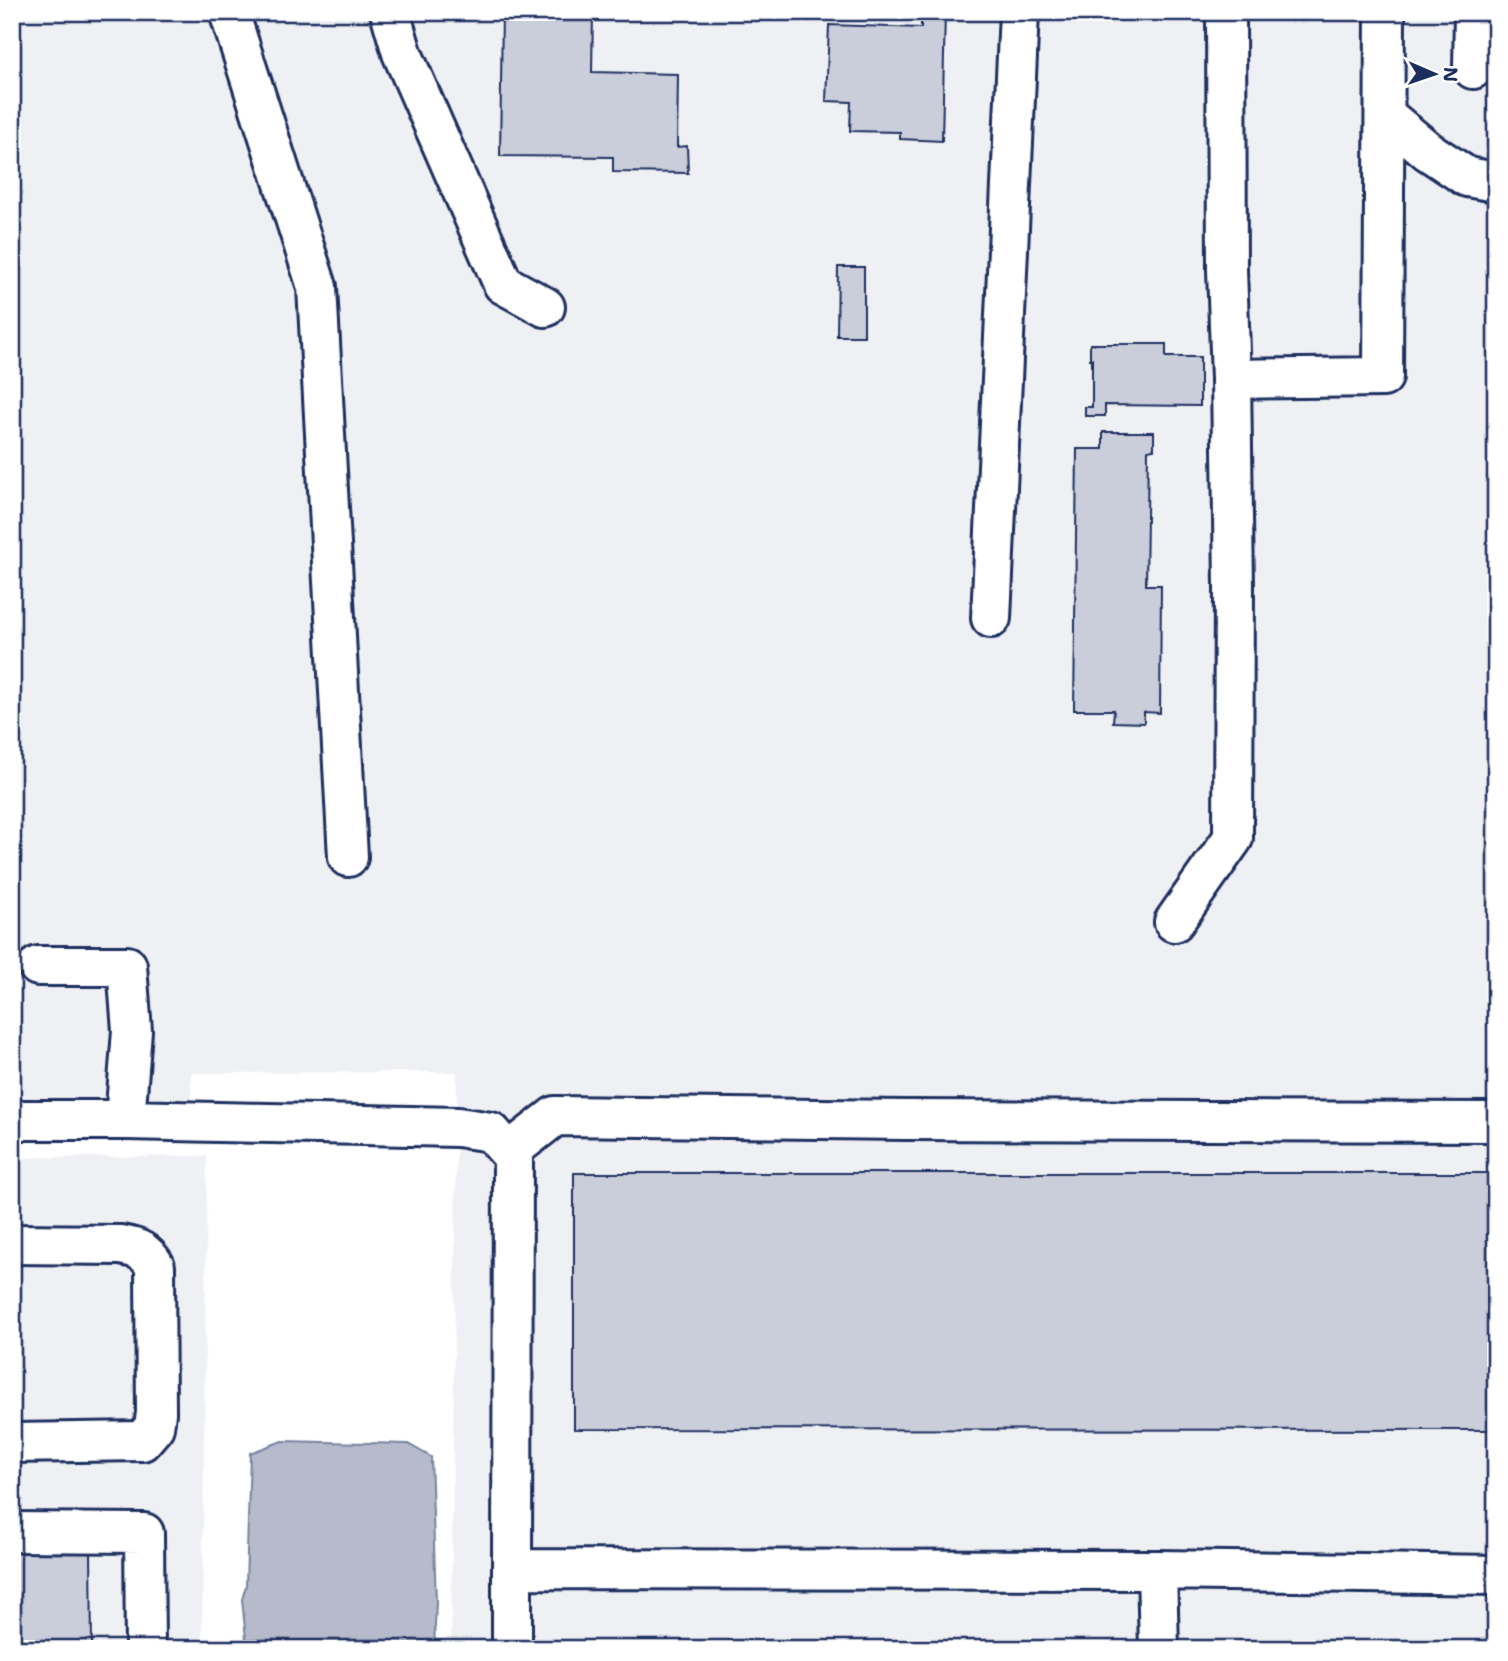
<svg xmlns="http://www.w3.org/2000/svg" width="1508" height="1661" viewBox="0 0 1508 1661" font-family="'Shantell Sans',sans-serif">
<rect width="100%" height="100%" fill="#fff"/>
<filter id="ink" filterUnits="userSpaceOnUse"><feTurbulence type="fractalNoise" baseFrequency=".0143" numOctaves="2"/><feDisplacementMap in="SourceGraphic" scale="14" xChannelSelector="R" yChannelSelector="G"/><feConvolveMatrix kernelMatrix="1 2 1 2 8 2 1 2 1" color-interpolation-filters="sRGB"/></filter>
<g filter="url(#ink)">
<path fill="#eff0f4" d="M 12,12 L 1496,12 L 1496,1649 L 451,1649 L 457,1072 L 191,1073 L 191,1110 L 12,1110 Z
M 207,1156 L 202,1649 L 12,1649 L 12,1158 Z"/>
<path fill="#b5bbca" stroke="#77839f" stroke-width="2" d="M 282,1441 L 408,1444 L 431,1457 L 436,1602 L 434,1649 L 247,1649 L 242,1599 L 246,1586 L 250,1453 Z"/>
<path fill="#caceda" stroke="#1b2f5e" stroke-width="2" d="M 502,12 L 593,12 L 592,72 L 678,74 L 677,147 L 687,146 L 688,173 L 613,172 L 613,157 L 500,156 Z
M 921,12 L 945,12 L 942,141 L 900,139 L 900,132 L 850,131 L 851,102 L 826,101 L 829,25 L 921,28 Z
M 838,267 L 864,267 L 864,336 L 837,336 Z
M 1090,344 L 1166,344 L 1166,357 L 1200,357 L 1200,406 L 1105,405 L 1105,416 L 1085,416 L 1085,407 L 1092,407 L 1092,359 L 1090,359 Z
M 1103,432 L 1154,432 L 1154,449 L 1148,450 L 1146,585 L 1161,585 L 1160,713 L 1144,712 L 1144,723 L 1113,722 L 1114,710 L 1074,710 L 1077,449 L 1103,449 Z
M 12,893 L 13,893 L 13,977 L 12,977 Z
M 574,1173 L 1496,1173 L 1496,1430 L 574,1429 Z
M 12,1550 L 91,1550 L 92,1649 L 12,1649 Z"/>
<g fill="none" stroke-linecap="round" stroke-linejoin="round">
<g stroke="#1b2f5e" stroke-width="44">
<path id="minor" d="M 229,12 L 317,287 L 348,857
M 390,12 L 402,53 L 503,284 L 545,307
M 1226,12 L 1227,270 L 1231,379
M 1473,69 L 1474,12
M 1385,115 L 1428,151 L 1467,177 L 1496,182
M 991,618 L 1019,12
M 1174,922 L 1233,838 L 1234,586 L 1231,379 L 1383,377 L 1385,12
M 38,966 L 127,966 L 132,1031 L 125,1120
M 12,1120 L 125,1120 L 458,1127 L 491,1132 L 513,1157 L 512,1569 L 1157,1570 L 1159,1649
M 509,1152 L 555,1116 L 906,1120 L 1496,1122
M 12,1244 L 121,1245 C 138,1248 146,1251 155,1266 L 156,1413 L 154,1427 L 142,1441 L 12,1443
M 12,1532 L 144,1533 L 145,1649
M 512,1569 L 512,1649
M 1157,1570 L 1496,1575"/>
</g>
<use href="#minor" stroke="#fff" stroke-width="38"/>
</g>
</g>
<rect width="1508" height="1661" fill="none" stroke="#fff" stroke-width="42"/>
<rect x="21" y="21" width="1466" height="1619" fill="none" stroke="#1b2f5e" stroke-width="2.5" filter="url(#ink)"/>
<g transform="translate(1434 74) rotate(92)" stroke="#ffffff" stroke-width="5" paint-order="stroke">
<path d="M0-5L12 26L0 18L-12 26Z" fill="#1b2f5e"/>
<text y="-10" font-size="19" font-weight="bold" text-anchor="middle" fill="#1b2f5e">N</text>
</g>
</svg>
